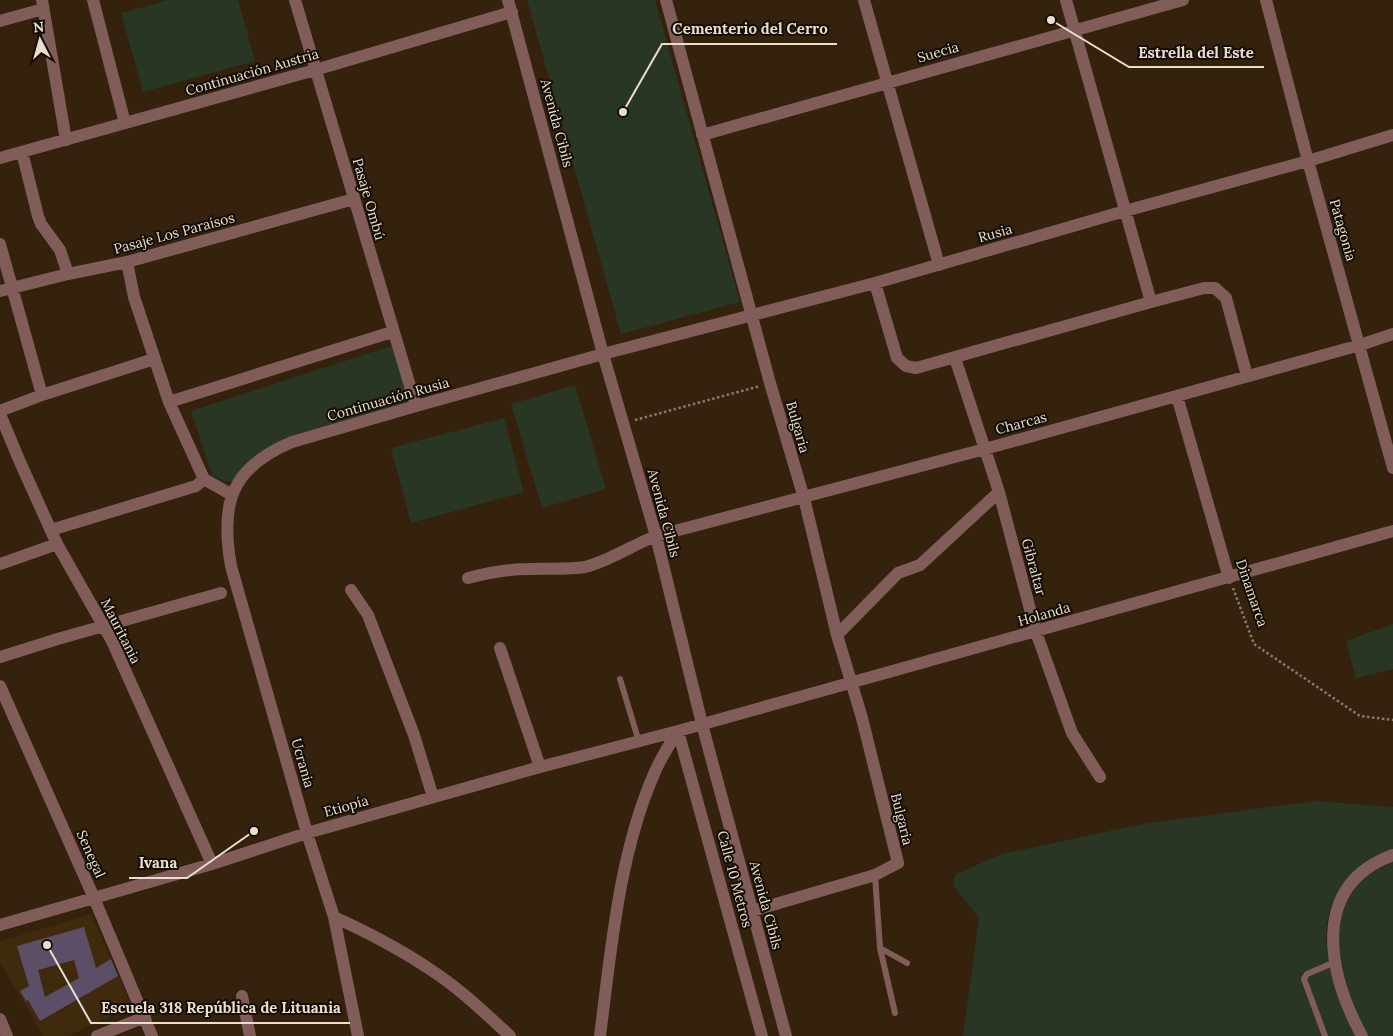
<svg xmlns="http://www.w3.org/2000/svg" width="1393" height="1036" viewBox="0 0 1393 1036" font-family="Lora,serif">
<rect width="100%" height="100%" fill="#34220d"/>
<path fill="#402a0e" d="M 91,914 L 132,1006 L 68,1036 L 44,1036 L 0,963 L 0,941 Z"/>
<path fill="#293623" d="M 169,0 L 238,0 L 255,61 L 143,92 L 121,13 Z
M 527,0 L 655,0 L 740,302 L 621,334 Z
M 397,344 L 413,402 L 294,435 L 271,446 L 236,482 L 223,481 L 212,475 L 191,411 Z
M 575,385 L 606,489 L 542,508 L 511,404 Z
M 504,418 L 524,492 L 411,523 L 391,448 Z
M 1393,624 L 1393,669 L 1356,678 L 1346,641 Z
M 1317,801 L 1393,807 L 1393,851 C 1340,867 1315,914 1331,968 C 1337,991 1349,1014 1357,1036 L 963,1036 L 979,918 L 953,885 L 956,874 L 1002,854 L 1148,823 Z
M 1393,861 L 1393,1036 L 1367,1036 L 1359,1022 L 1337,962 L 1340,913 L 1355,887 L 1369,873 Z"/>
<path fill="#5c4e67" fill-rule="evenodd" d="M 84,927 L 96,968 L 111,959 L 118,976 L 40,1021 L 28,1000 L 26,1001 L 20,991 L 29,986 L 17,946 ZM 74,960 L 79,978 L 45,997 L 38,970 Z"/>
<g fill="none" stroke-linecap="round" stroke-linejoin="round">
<path stroke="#887968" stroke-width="2.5" stroke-dasharray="2.5 2.5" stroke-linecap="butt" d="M 635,420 L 760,386
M 1233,588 L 1254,644 L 1360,716 L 1393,720"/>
<path stroke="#805d58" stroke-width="6" d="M 620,679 L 639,742
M 875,875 L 880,948 L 895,1013
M 880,948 L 907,963
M 1325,1036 L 1304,979 L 1307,974 L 1335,962"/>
<path stroke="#805d58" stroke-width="12" d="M 42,0 L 66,140
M 93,0 L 125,123
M 295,0 L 416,406
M 666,0 L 770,383 L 804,498 L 837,635 L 862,718 L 898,863 L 875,875 L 752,911
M 864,0 L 939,265
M 1066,0 L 1151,302
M 1266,0 L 1308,161 L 1393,468
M 0,21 L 43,9
M 702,135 L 1183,0
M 22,152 L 38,216 L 41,224 L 60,250 L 68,274
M 0,158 L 315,70 L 512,12
M 0,244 L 42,395
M 127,262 L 134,297 L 169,402 L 204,479
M 875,283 L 897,358 L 906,366 L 916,368 L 1151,302 L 1204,288 L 1215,288 L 1226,298 L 1247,376
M 0,291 L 68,274 L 127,262 L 354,199
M 955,358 L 999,492 L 1036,632 L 1072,733 L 1100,777
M 1177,396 L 1229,578
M 169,402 L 392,332
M 0,411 L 42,395 L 154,359
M 0,414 L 20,462 L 57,544 L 112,641 L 212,864
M 204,479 L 232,495
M 51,530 L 196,486 L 204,479
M 656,536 L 702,724 L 786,1036
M 0,564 L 57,544
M 468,578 C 487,573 507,569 528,569 C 547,568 566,570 585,567 C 610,561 632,545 656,536 L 985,449 L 1360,345 L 1393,334
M 351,590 L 368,615 L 414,735 L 433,797
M 837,635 L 898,573 L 920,565 L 999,492
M 500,648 L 540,767
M 0,657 L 61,638 L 221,593
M 0,686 L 94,898 L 152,1036
M 678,731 L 762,1036
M 334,917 C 367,932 398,948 428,968 C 458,987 484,1012 510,1036
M 0,925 L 212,864 L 307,833 L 540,767 L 678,731 L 1393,531
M 242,996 L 250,1036
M 0,1019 L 7,1036
M 97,1036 L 145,1017
M 358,1036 L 334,917 L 307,833 L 231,566 C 220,504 230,468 292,442 L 416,406 L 603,354 L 875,283 L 1125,211 L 1308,161 L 1393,135
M 600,1036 C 611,950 619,854 654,774 C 660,759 669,745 678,731
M 1362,1036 C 1328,973 1309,886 1393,855"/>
<path stroke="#805d58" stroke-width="12" d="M 508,0 L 603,354 L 656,536"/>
</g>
<g text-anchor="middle" stroke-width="4" stroke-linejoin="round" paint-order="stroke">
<g font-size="14" fill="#eaded2" stroke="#150e06">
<text transform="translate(938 52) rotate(-16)" y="5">Suecia</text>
<text transform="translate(252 72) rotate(-16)" y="5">Continuación Austria</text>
<text transform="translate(557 123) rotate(75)" y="5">Avenida Cibils</text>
<text transform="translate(369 199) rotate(74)" y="5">Pasaje Ombú</text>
<text transform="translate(1343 230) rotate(74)" y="5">Patagonia</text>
<text transform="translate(174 233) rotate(-15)" y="5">Pasaje Los Paraísos</text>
<text transform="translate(995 233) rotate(-16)" y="5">Rusia</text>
<text transform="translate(388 399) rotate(-16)" y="5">Continuación Rusia</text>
<text transform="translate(1021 423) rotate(-15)" y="5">Charcas</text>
<text transform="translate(798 427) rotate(74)" y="5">Bulgaria</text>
<text transform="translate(664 513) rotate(75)" y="5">Avenida Cibils</text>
<text transform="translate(1034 567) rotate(75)" y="5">Gibraltar</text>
<text transform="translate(1252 593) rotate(71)" y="5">Dinamarca</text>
<text transform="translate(1044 614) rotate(-16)" y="5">Holanda</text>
<text transform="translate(121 631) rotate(63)" y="5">Mauritania</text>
<text transform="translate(303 763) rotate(74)" y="5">Ucrania</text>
<text transform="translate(346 806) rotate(-16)" y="5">Etiopía</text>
<text transform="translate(902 819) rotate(76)" y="5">Bulgaria</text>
<text transform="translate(91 854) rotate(66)" y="5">Senegal</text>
<text transform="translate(735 879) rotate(75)" y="5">Calle 10 Metros</text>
<text transform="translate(766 905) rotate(75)" y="5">Avenida Cibils</text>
</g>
</g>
<path fill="none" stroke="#eaded2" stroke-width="2" d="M623 112L662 44H837M1051 20L1129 67H1264M254 831L187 878H129M47 945L91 1023H350"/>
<g fill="#eaded2" stroke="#150e06" stroke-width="2">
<circle cx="623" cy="112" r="5"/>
<circle cx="1051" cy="20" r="5"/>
<circle cx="254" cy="831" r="5"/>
<circle cx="47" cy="945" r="5"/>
</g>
<g font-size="15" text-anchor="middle" font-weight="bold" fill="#eaded2" stroke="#150e06" stroke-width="4" stroke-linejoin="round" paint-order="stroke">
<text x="750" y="34">Cementerio del Cerro</text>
<text x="1196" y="58">Estrella del Este</text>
<text x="158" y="868">Ivana</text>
<text x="221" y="1013">Escuela 318 República de Lituania</text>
</g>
<g transform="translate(40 40) rotate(354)" stroke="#150e06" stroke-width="4" paint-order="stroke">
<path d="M0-4L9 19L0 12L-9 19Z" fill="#eaded2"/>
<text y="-8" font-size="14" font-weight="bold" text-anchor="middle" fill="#eaded2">N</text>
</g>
</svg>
